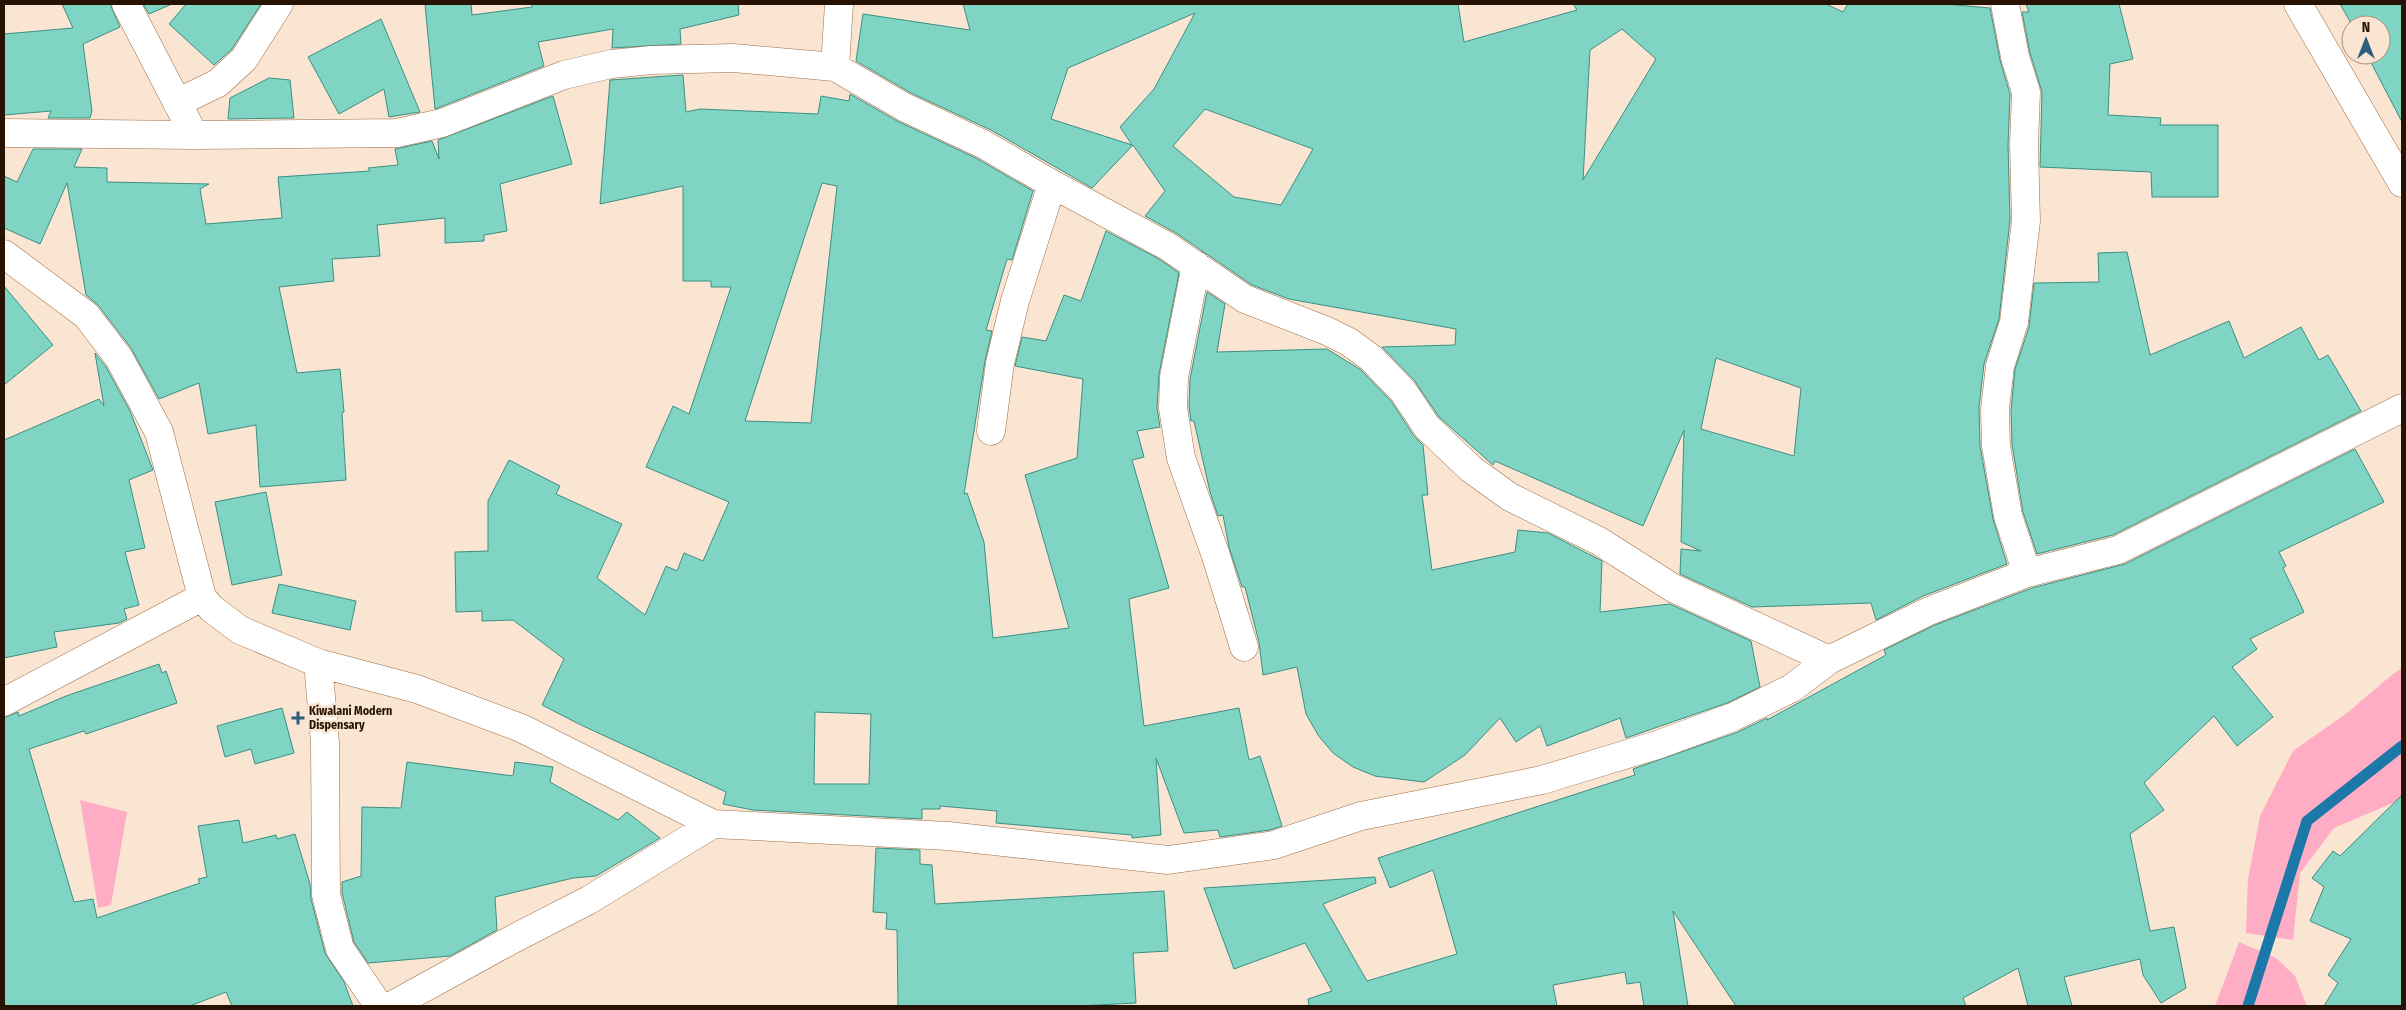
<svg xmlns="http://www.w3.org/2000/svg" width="2406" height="1010" viewBox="0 0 2406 1010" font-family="'Fira Sans Condensed',sans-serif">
<rect width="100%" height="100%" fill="#fae4d2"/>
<path fill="#ffadc5" d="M 2402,668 L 2402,799 L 2334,828 L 2300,873 L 2293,940 L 2246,933 L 2248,879 L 2260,816 L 2293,751 L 2347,713 L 2394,673 Z
M 80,800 L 127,812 L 111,905 L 98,908 Z
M 2239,942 L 2276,958 L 2295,976 L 2307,1006 L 2215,1006 Z"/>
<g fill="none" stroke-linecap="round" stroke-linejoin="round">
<path stroke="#1c78a8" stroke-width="11" d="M 2248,1006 L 2307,821 L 2402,746"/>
</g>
<path fill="#80d4c4" stroke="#3b9082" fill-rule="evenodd" d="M 62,4 L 110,4 L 120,27 L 83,44 L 92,111 L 90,118 L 48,118 L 51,111 L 4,115 L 4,34 L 73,28 Z
M 143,4 L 172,4 L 149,14 Z
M 186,4 L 261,4 L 232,49 L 214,65 L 169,24 Z
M 425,4 L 471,4 L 472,15 L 532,7 L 532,4 L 738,4 L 739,15 L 680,29 L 681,44 L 612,48 L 613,29 L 538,42 L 544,66 L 435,109 Z
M 963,4 L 1458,4 L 1464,42 L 1577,10 L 1573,4 L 1826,4 L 1843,12 L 1848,4 L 1945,4 L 1990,8 L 2000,60 L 2010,94 L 2008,145 L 2010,220 L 1999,319 L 1984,364 L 1979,407 L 1980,446 L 1993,519 L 2007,564 L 1923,596 L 1876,620 L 1871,603 L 1752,607 L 1680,574 L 1681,549 L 1701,551 L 1681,542 L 1684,430 L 1643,526 L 1495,461 L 1493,465 L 1439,417 L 1414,380 L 1382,347 L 1455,345 L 1456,329 L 1289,299 L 1252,285 L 1176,233 L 1145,216 L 1165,191 L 1133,145 L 1092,188 L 991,130 L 911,93 L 856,61 L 863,14 L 970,30 ZM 1195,13 L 1154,89 L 1120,127 L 1132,145 L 1051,119 L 1068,68 ZM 1622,29 L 1656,59 L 1583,180 L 1590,50 ZM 1205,109 L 1313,149 L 1281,205 L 1234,197 L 1173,146 ZM 1716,358 L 1801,388 L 1794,456 L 1701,429 Z
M 2026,4 L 2119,4 L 2133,59 L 2110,64 L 2108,115 L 2161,118 L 2160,125 L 2218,125 L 2218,197 L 2152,197 L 2151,172 L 2040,167 L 2042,92 L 2030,53 L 2022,12 L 2029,12 Z
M 2340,4 L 2402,4 L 2402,122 L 2367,55 L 2381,55 L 2381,25 L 2352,25 Z
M 381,19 L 420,112 L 389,117 L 384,89 L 339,114 L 308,57 Z
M 683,75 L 686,112 L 700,109 L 818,114 L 821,96 L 849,101 L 850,94 L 897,121 L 976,158 L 1033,191 L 1012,260 L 1007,259 L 986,330 L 992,331 L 985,361 L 964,494 L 967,493 L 984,542 L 993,638 L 1069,628 L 1025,475 L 1077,458 L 1083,379 L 1015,366 L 1022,337 L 1046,341 L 1064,295 L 1081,301 L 1106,231 L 1159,259 L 1179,273 L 1159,374 L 1157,408 L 1160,427 L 1137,431 L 1144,457 L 1132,460 L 1169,588 L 1129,599 L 1144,726 L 1239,708 L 1249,760 L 1260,756 L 1282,826 L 1270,830 L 1220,837 L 1218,830 L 1184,833 L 1156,758 L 1161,835 L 1132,838 L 1132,835 L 996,823 L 997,811 L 940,806 L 940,809 L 922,809 L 922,819 L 753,810 L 723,804 L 726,792 L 581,725 L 542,705 L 564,659 L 513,620 L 482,621 L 482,611 L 456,612 L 455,552 L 488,551 L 488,501 L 509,460 L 560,486 L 556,494 L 622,524 L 597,578 L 645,615 L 666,566 L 677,571 L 684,553 L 703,561 L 729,502 L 646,467 L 673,406 L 689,414 L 731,287 L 711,287 L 711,281 L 683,281 L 683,186 L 600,204 L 610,80 ZM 822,183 L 837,186 L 811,423 L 745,421 ZM 815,712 L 871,714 L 869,784 L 814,784 Z
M 269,78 L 290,80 L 294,118 L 228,119 L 230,98 Z
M 553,96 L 572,164 L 500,184 L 507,231 L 484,235 L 484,241 L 445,243 L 445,218 L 377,225 L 380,256 L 332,259 L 334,281 L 279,287 L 297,373 L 340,369 L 344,412 L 342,413 L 346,480 L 260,487 L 256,425 L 208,434 L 199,383 L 159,399 L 131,348 L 98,305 L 86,295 L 67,183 L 40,244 L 4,228 L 4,176 L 17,182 L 33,149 L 82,149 L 74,167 L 107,168 L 107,182 L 209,184 L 200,189 L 206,224 L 282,218 L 278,177 L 370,171 L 368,168 L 398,165 L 395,149 L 432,141 L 439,159 L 438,140 Z
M 2127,252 L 2150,355 L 2229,321 L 2244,358 L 2301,327 L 2319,360 L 2328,355 L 2361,411 L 2113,535 L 2037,554 L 2023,512 L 2012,444 L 2011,410 L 2015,369 L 2029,327 L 2034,283 L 2099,282 L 2098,253 Z
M 4,286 L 53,345 L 4,385 Z
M 1207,292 L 1225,304 L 1217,352 L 1327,349 L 1361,370 L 1391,401 L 1414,436 L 1423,445 L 1428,495 L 1422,495 L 1432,570 L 1515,552 L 1518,530 L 1548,533 L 1602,561 L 1600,612 L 1670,604 L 1751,641 L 1760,687 L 1727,703 L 1626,738 L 1620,718 L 1547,746 L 1540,726 L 1516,742 L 1500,718 L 1465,755 L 1424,782 L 1375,776 L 1353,767 L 1333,753 L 1318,735 L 1306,714 L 1297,667 L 1263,675 L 1259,642 L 1245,587 L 1242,587 L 1229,547 L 1223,515 L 1218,516 L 1210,492 L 1194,421 L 1191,421 L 1189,407 L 1190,379 Z
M 95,353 L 106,367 L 130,411 L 153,470 L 129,480 L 145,548 L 125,552 L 139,605 L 124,609 L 127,619 L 119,623 L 54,632 L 57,647 L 4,658 L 4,440 L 99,399 L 104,406 Z
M 2355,449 L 2384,502 L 2279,552 L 2286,566 L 2283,568 L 2304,612 L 2250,639 L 2257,649 L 2232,667 L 2273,717 L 2237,746 L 2214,716 L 2144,783 L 2164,810 L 2130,834 L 2150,931 L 2174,927 L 2186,988 L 2161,1003 L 2143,975 L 2140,959 L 2064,977 L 2072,1006 L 2028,1006 L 2018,968 L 1963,998 L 1966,1006 L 1736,1006 L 1673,911 L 1688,1006 L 1644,1006 L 1640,982 L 1627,984 L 1625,972 L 1553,985 L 1557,1006 L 1309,1006 L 1308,999 L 1332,991 L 1305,943 L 1234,969 L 1204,888 L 1375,877 L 1376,883 L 1323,904 L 1367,981 L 1457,954 L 1433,870 L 1390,888 L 1378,858 L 1635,775 L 1633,769 L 1738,732 L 1767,718 L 1767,720 L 1886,655 L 1884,650 L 1935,625 L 2032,588 L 2125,564 Z
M 266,492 L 282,575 L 232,585 L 215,502 Z
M 279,584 L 356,601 L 350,630 L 272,613 Z
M 159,664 L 162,673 L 166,671 L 177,703 L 86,734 L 84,731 L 29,749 L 74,902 L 93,899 L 97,918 L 200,883 L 198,879 L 207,877 L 198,826 L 239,820 L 243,843 L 276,835 L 277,839 L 295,834 L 310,884 L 311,899 L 325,953 L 344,982 L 353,1006 L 232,1006 L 226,992 L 190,1006 L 4,1006 L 4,718 L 18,712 L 19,716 L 66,696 Z
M 282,708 L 294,753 L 255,764 L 251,749 L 225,757 L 217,726 Z
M 407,762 L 513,776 L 515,762 L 553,767 L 550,782 L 618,820 L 627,812 L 660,838 L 596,876 L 573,878 L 495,897 L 497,930 L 450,956 L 368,963 L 354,942 L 342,893 L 342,882 L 361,876 L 362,807 L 401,808 Z
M 2402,795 L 2402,1006 L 2324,1006 L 2338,983 L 2328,975 L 2351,939 L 2310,921 L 2324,887 L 2312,878 L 2333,851 L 2340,856 Z
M 876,848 L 920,850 L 920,864 L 932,865 L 935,904 L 1164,891 L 1168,951 L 1133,953 L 1136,1003 L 1077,1006 L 898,1006 L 897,930 L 886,929 L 887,913 L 873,912 Z"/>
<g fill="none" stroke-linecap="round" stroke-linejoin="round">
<g stroke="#9f6e44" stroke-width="29">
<path id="minor" d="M 126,4 L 194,135
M 2005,4 L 2015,57 L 2026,92 L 2024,145 L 2026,221 L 2014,322 L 2000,366 L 1995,409 L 1996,446 L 2008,516 L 2027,573
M 2298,4 L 2402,183
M 835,67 L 839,4
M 177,103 L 218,83 L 244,59 L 279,4
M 4,133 L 194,135 L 397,133 L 442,123 L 564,75 L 611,64 L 652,60 L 733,58 L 835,67 L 904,107 L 983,144 L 1052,184 L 1167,246 L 1245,299 L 1327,331 L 1349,342 L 1371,358 L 1403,391 L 1427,427 L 1471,469 L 1510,497 L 1599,541 L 1673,588 L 1829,660
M 4,254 L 86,315 L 119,358 L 159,432 L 202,597 L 211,608 L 240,630 L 318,663 L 417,689 L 521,728 L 713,824
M 1196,265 L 1174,377 L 1173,408 L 1181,458 L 1216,556 L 1244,647
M 991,431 L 1000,363 L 1015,301 L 1052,184
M 318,663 L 325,743 L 326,895 L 340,949 L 379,1006
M 4,702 L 202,597
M 391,1006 L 513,939 L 589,900 L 713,824 L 948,836 L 1168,860 L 1274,845 L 1361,816 L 1542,780 L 1657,745 L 1733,717 L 1792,688 L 1829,660 L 1929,611 L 2027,573 L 2118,550 L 2402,408"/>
</g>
<use href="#minor" stroke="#fff" stroke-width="28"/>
</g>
<path fill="#2f5d7c" stroke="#fae4d2" stroke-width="2" d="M295.5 710.5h5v5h5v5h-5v5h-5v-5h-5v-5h5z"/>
<g text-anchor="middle" stroke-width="5" stroke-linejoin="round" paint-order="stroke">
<g font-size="12" font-weight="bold" fill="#261303" stroke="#fae4d2" text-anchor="start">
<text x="309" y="715">Kiwalani Modern<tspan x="309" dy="14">Dispensary</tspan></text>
</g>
</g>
<rect width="2406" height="1010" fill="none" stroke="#261303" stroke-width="10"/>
<g transform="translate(2366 40)"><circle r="24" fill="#fae4d2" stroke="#a5907f"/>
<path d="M0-4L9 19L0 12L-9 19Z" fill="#2f5d7c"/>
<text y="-8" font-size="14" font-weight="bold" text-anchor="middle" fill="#261303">N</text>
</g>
</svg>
